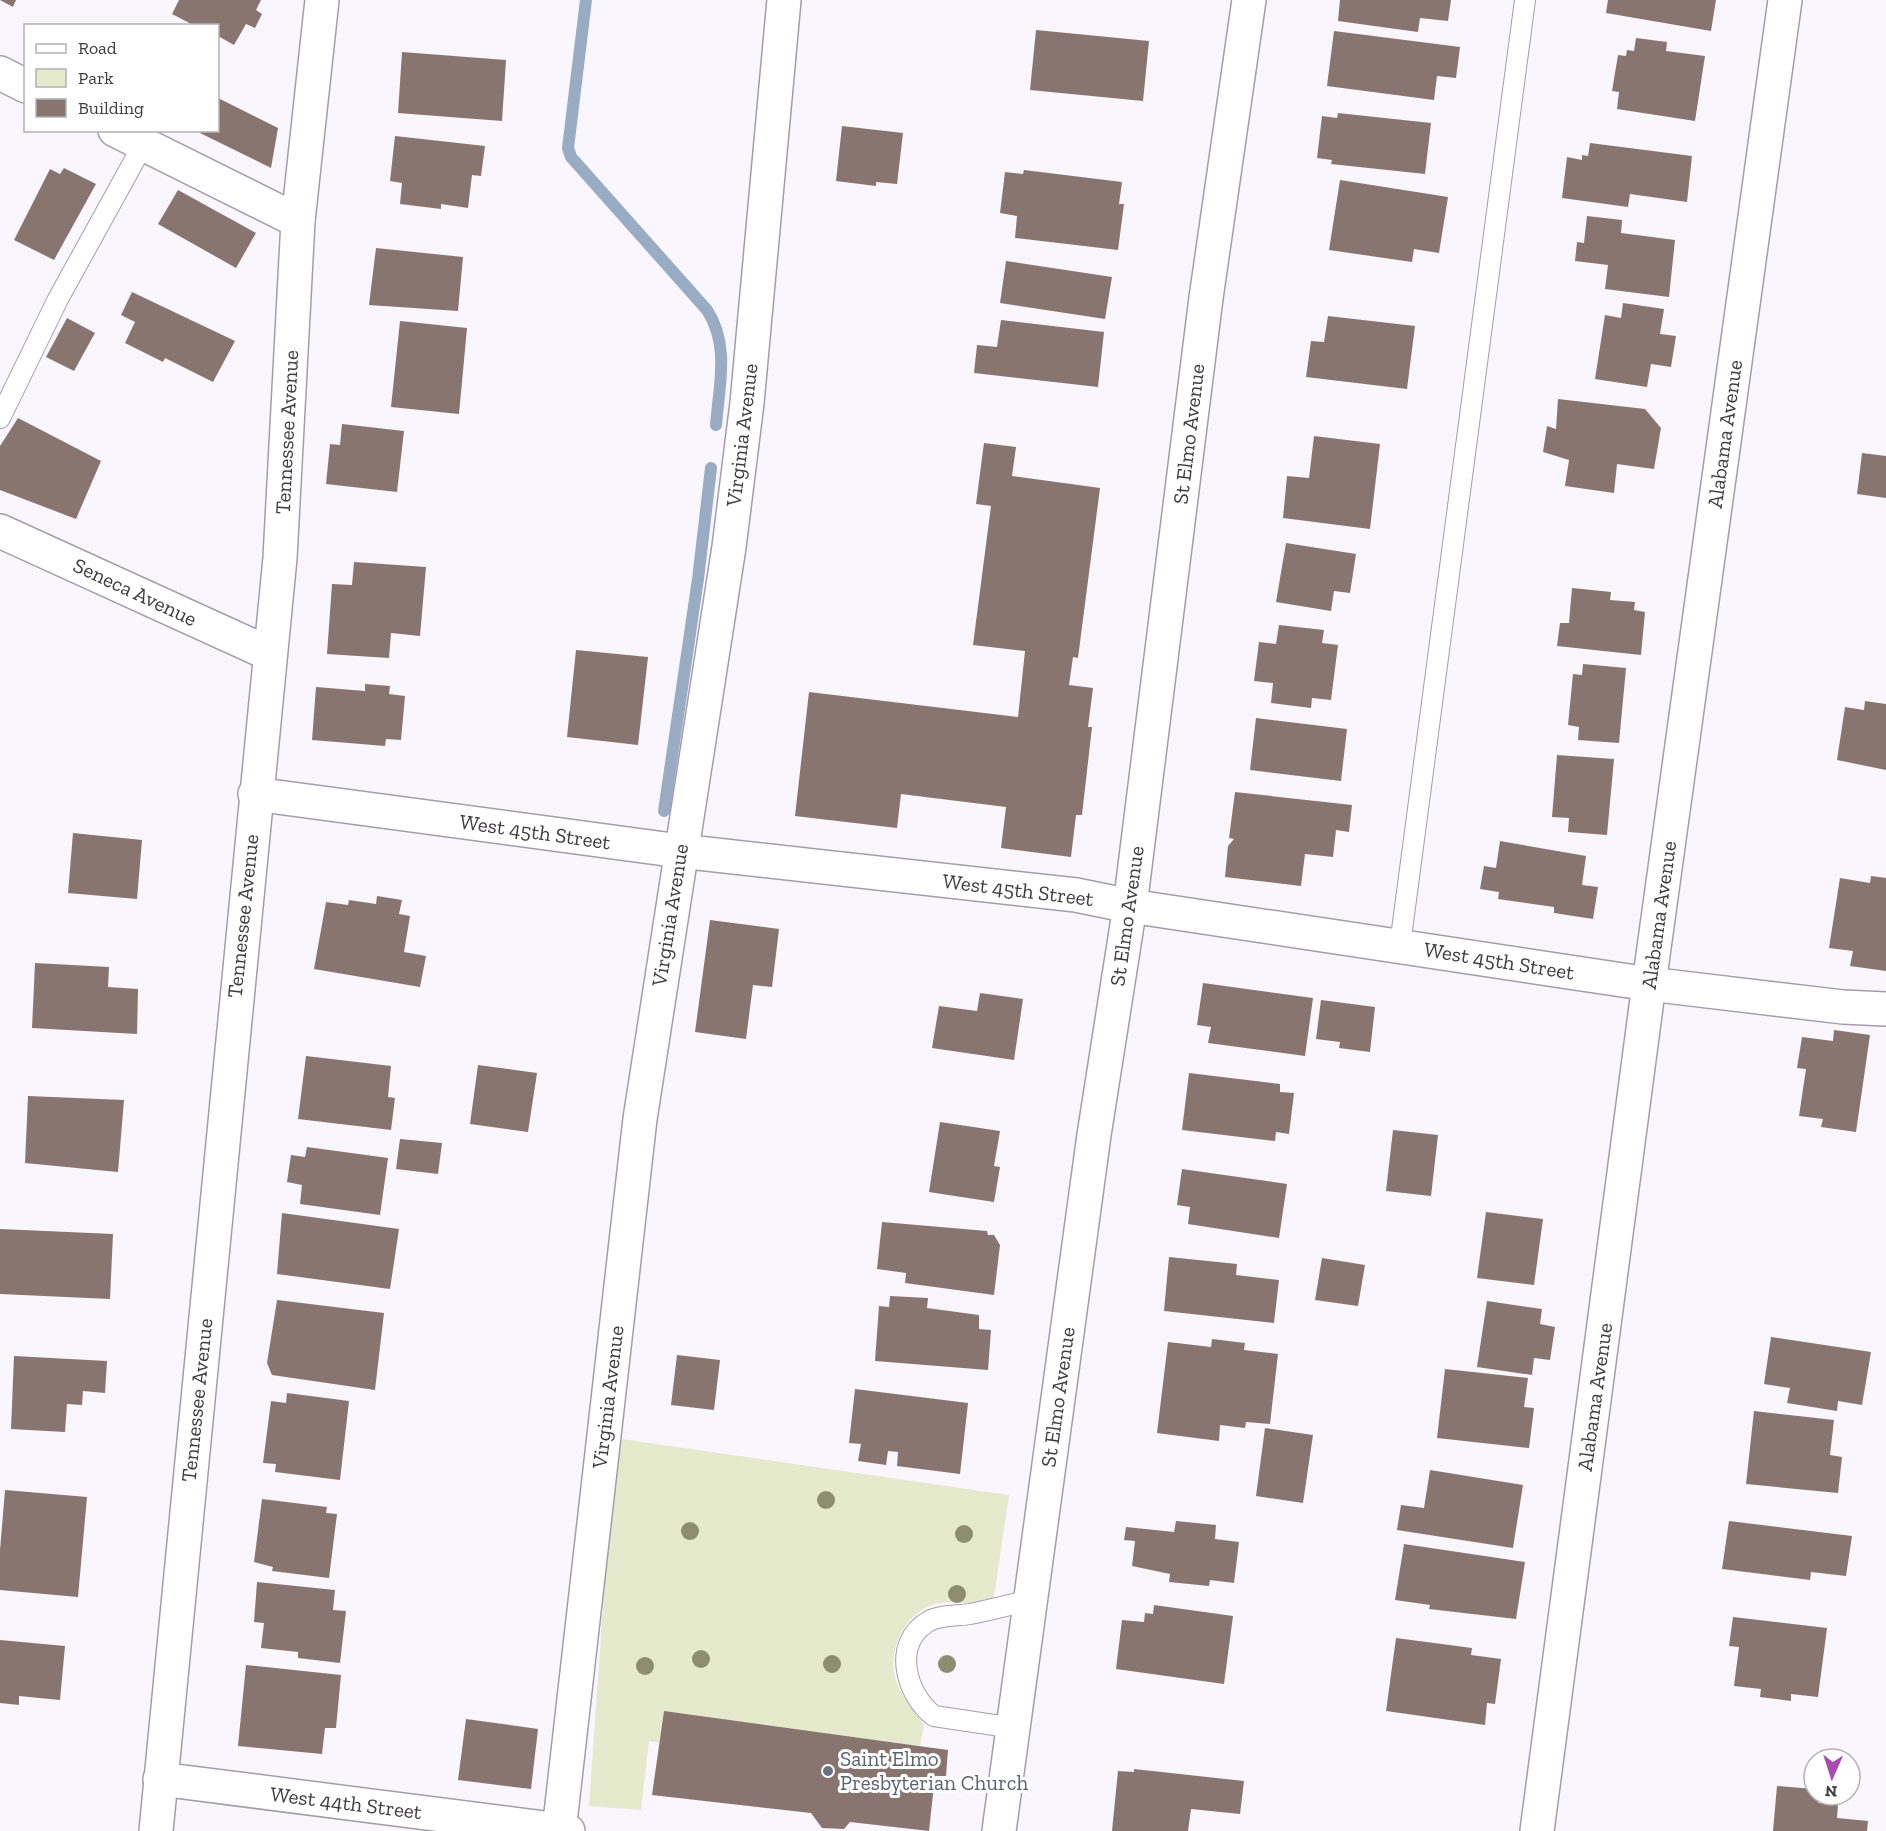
<svg xmlns="http://www.w3.org/2000/svg" width="1886" height="1831" viewBox="0 0 1886 1831" font-family="'Zilla Slab',serif">
<rect width="100%" height="100%" fill="#faf6fe"/>
<path fill="#e5eacd" d="M 615,1438 L 1009,1495 L 993,1604 C 977,1604 946,1600 932,1605 C 901,1616 885,1656 898,1686 C 904,1700 916,1713 924,1725 L 920,1746 L 664,1712 L 659,1743 L 649,1741 L 641,1810 L 589,1806 Z"/>
<g fill="none" stroke-linecap="round" stroke-linejoin="round">
<path stroke="#9aacc4" stroke-width="12" d="M 586,0 L 568,148 L 571,157 L 707,310 C 730,345 719,386 716,425
M 664,811 L 698,579 L 711,468"/>
</g>
<path fill="#89756f" d="M 0,0 L 16,0 L 13,7 Z
M 179,0 L 261,0 L 256,10 L 262,14 L 255,28 L 246,24 L 234,45 L 218,36 L 218,26 L 195,26 L 172,14 Z
M 1340,0 L 1451,0 L 1448,21 L 1420,18 L 1418,32 L 1338,21 Z
M 1608,0 L 1716,0 L 1711,31 L 1606,13 Z
M 1036,30 L 1149,41 L 1143,101 L 1030,90 Z
M 1334,31 L 1460,47 L 1456,78 L 1437,76 L 1434,100 L 1327,86 Z
M 1636,38 L 1667,42 L 1666,51 L 1705,56 L 1695,121 L 1617,109 L 1619,92 L 1612,91 L 1618,55 L 1626,56 L 1627,50 L 1634,51 Z
M 402,52 L 506,60 L 502,121 L 398,113 Z
M 218,98 L 278,128 L 271,168 L 200,133 L 201,130 L 218,130 Z
M 1338,113 L 1431,123 L 1425,174 L 1331,164 L 1332,160 L 1317,158 L 1322,116 L 1337,118 Z
M 842,126 L 903,133 L 897,184 L 876,182 L 876,186 L 836,181 Z
M 395,136 L 485,146 L 481,176 L 472,175 L 468,208 L 441,204 L 441,209 L 400,204 L 402,183 L 390,181 Z
M 1590,143 L 1692,156 L 1687,202 L 1630,194 L 1628,207 L 1562,198 L 1567,157 L 1582,160 L 1582,155 L 1588,156 Z
M 64,168 L 96,184 L 54,260 L 14,240 L 50,169 L 60,174 Z
M 1024,170 L 1122,182 L 1119,204 L 1124,204 L 1118,250 L 1015,238 L 1017,216 L 1000,213 L 1005,172 L 1023,174 Z
M 1340,180 L 1448,197 L 1439,253 L 1414,249 L 1412,262 L 1329,250 Z
M 178,190 L 256,233 L 236,268 L 158,224 Z
M 1587,216 L 1622,220 L 1621,233 L 1675,240 L 1669,297 L 1605,289 L 1608,265 L 1575,261 L 1577,242 L 1584,243 Z
M 376,248 L 463,257 L 458,311 L 369,305 Z
M 1006,261 L 1112,277 L 1105,319 L 1000,303 Z
M 132,292 L 235,341 L 213,382 L 165,358 L 163,362 L 125,343 L 135,322 L 121,315 Z
M 1623,303 L 1664,309 L 1660,334 L 1676,336 L 1671,367 L 1651,364 L 1647,387 L 1595,379 L 1605,315 L 1621,318 Z
M 1328,316 L 1415,326 L 1407,389 L 1306,377 L 1311,341 L 1324,342 Z
M 67,318 L 95,333 L 74,371 L 46,357 Z
M 1001,320 L 1104,332 L 1098,387 L 974,373 L 977,345 L 997,347 Z
M 400,321 L 467,328 L 459,414 L 391,407 Z
M 1558,399 L 1645,409 L 1661,428 L 1654,469 L 1617,464 L 1614,493 L 1565,486 L 1569,460 L 1543,452 L 1547,426 L 1556,429 Z
M 18,418 L 101,461 L 76,519 L 0,490 L 0,446 Z
M 342,424 L 404,431 L 397,492 L 326,484 L 330,444 L 340,445 Z
M 1314,436 L 1380,444 L 1370,529 L 1283,518 L 1287,476 L 1309,478 Z
M 984,443 L 1016,447 L 1012,476 L 1100,488 L 1078,658 L 1073,657 L 1069,685 L 1093,688 L 1088,727 L 1092,727 L 1082,815 L 1076,815 L 1071,857 L 1001,848 L 1006,807 L 901,794 L 897,828 L 795,816 L 809,692 L 1018,717 L 1025,651 L 973,645 L 991,506 L 976,504 Z
M 1862,453 L 1886,456 L 1886,498 L 1857,494 Z
M 1286,543 L 1356,554 L 1350,593 L 1334,591 L 1331,611 L 1276,602 Z
M 354,562 L 426,567 L 420,636 L 391,633 L 389,658 L 327,654 L 332,584 L 352,585 Z
M 1572,588 L 1611,592 L 1610,600 L 1635,602 L 1634,610 L 1645,612 L 1641,655 L 1557,646 L 1560,623 L 1569,623 Z
M 1279,625 L 1324,630 L 1322,643 L 1338,645 L 1331,700 L 1312,698 L 1311,708 L 1271,703 L 1273,683 L 1254,681 L 1259,642 L 1276,644 Z
M 576,650 L 648,657 L 638,745 L 567,737 Z
M 1583,664 L 1626,668 L 1619,743 L 1578,740 L 1579,727 L 1568,725 L 1573,674 L 1582,675 Z
M 365,684 L 390,686 L 389,694 L 405,696 L 401,740 L 386,739 L 385,746 L 312,740 L 316,687 L 365,691 Z
M 1865,701 L 1886,704 L 1886,770 L 1837,760 L 1845,707 L 1864,710 Z
M 1256,718 L 1347,729 L 1341,781 L 1250,770 Z
M 1557,755 L 1614,759 L 1607,835 L 1568,832 L 1569,818 L 1552,817 Z
M 1235,792 L 1352,805 L 1349,832 L 1336,830 L 1333,857 L 1305,854 L 1301,886 L 1225,877 L 1228,846 L 1234,839 L 1229,838 Z
M 73,833 L 142,840 L 137,899 L 68,893 Z
M 1500,841 L 1586,856 L 1582,885 L 1598,887 L 1593,919 L 1554,913 L 1554,907 L 1498,899 L 1499,892 L 1480,889 L 1484,866 L 1496,868 Z
M 1871,876 L 1886,878 L 1886,971 L 1850,966 L 1853,951 L 1829,948 L 1840,878 L 1870,883 Z
M 377,896 L 402,900 L 399,914 L 410,916 L 404,952 L 426,956 L 420,987 L 314,969 L 326,902 L 348,905 L 349,900 L 376,904 Z
M 710,920 L 779,929 L 772,987 L 753,985 L 746,1039 L 695,1032 Z
M 35,963 L 109,967 L 108,987 L 138,989 L 137,1034 L 32,1028 Z
M 1203,983 L 1313,998 L 1305,1056 L 1208,1043 L 1211,1027 L 1197,1025 Z
M 980,993 L 1023,999 L 1014,1060 L 932,1048 L 939,1006 L 977,1011 Z
M 1321,1000 L 1375,1007 L 1370,1052 L 1339,1048 L 1340,1042 L 1316,1039 Z
M 1834,1030 L 1870,1035 L 1856,1132 L 1821,1127 L 1823,1119 L 1799,1116 L 1806,1069 L 1797,1068 L 1802,1037 L 1833,1041 Z
M 306,1056 L 391,1066 L 388,1097 L 395,1098 L 391,1130 L 298,1119 Z
M 478,1065 L 537,1073 L 528,1132 L 470,1124 Z
M 1189,1073 L 1280,1084 L 1280,1092 L 1294,1093 L 1289,1134 L 1276,1132 L 1275,1141 L 1182,1130 Z
M 28,1096 L 124,1100 L 118,1172 L 25,1163 Z
M 940,1122 L 1000,1131 L 994,1166 L 1000,1167 L 994,1202 L 929,1192 Z
M 1393,1130 L 1438,1135 L 1431,1196 L 1386,1191 Z
M 400,1139 L 442,1143 L 438,1174 L 396,1169 Z
M 307,1147 L 388,1158 L 380,1215 L 300,1204 L 302,1185 L 287,1182 L 291,1155 L 305,1157 Z
M 1182,1169 L 1287,1184 L 1279,1238 L 1188,1224 L 1190,1207 L 1177,1205 Z
M 1486,1212 L 1543,1219 L 1534,1285 L 1477,1278 Z
M 282,1213 L 399,1229 L 390,1289 L 277,1274 Z
M 882,1222 L 987,1231 L 988,1235 L 994,1235 L 1000,1245 L 994,1295 L 905,1283 L 906,1273 L 877,1269 Z
M 0,1229 L 113,1234 L 110,1299 L 0,1294 Z
M 1169,1257 L 1237,1264 L 1236,1275 L 1279,1280 L 1274,1323 L 1164,1311 Z
M 1322,1258 L 1365,1265 L 1358,1306 L 1315,1300 Z
M 890,1296 L 928,1298 L 927,1308 L 979,1315 L 979,1329 L 991,1330 L 988,1370 L 875,1361 L 879,1306 L 889,1307 Z
M 277,1300 L 384,1313 L 375,1390 L 272,1375 L 267,1363 Z
M 1487,1301 L 1542,1309 L 1540,1324 L 1555,1327 L 1550,1360 L 1534,1358 L 1532,1375 L 1477,1367 Z
M 1771,1337 L 1871,1352 L 1862,1405 L 1838,1401 L 1837,1411 L 1787,1403 L 1790,1388 L 1764,1384 Z
M 1212,1339 L 1245,1343 L 1244,1350 L 1278,1354 L 1270,1424 L 1246,1422 L 1245,1428 L 1220,1425 L 1219,1441 L 1157,1433 L 1168,1342 L 1211,1347 Z
M 677,1355 L 720,1360 L 714,1410 L 671,1405 Z
M 14,1356 L 107,1361 L 105,1393 L 83,1391 L 82,1405 L 67,1404 L 65,1432 L 11,1429 Z
M 1445,1369 L 1528,1378 L 1524,1407 L 1534,1408 L 1529,1448 L 1437,1438 Z
M 855,1389 L 968,1403 L 960,1474 L 897,1466 L 898,1452 L 888,1451 L 886,1465 L 858,1461 L 861,1444 L 849,1443 Z
M 287,1393 L 349,1401 L 340,1480 L 275,1472 L 276,1464 L 263,1463 L 271,1401 L 286,1403 Z
M 1754,1411 L 1834,1420 L 1830,1455 L 1842,1457 L 1838,1493 L 1746,1484 Z
M 1265,1428 L 1313,1435 L 1303,1503 L 1256,1496 Z
M 1430,1470 L 1523,1485 L 1513,1548 L 1397,1530 L 1401,1505 L 1424,1508 Z
M 5,1490 L 87,1497 L 78,1597 L 0,1590 L 0,1550 Z
M 262,1499 L 327,1507 L 326,1513 L 337,1514 L 329,1578 L 272,1571 L 273,1567 L 254,1562 Z
M 1176,1521 L 1216,1525 L 1215,1539 L 1239,1542 L 1234,1583 L 1210,1580 L 1209,1586 L 1169,1582 L 1170,1574 L 1132,1566 L 1135,1541 L 1124,1540 L 1126,1527 L 1174,1532 Z
M 1729,1521 L 1852,1536 L 1846,1576 L 1811,1572 L 1810,1580 L 1722,1569 Z
M 1404,1544 L 1525,1562 L 1516,1619 L 1429,1609 L 1430,1605 L 1395,1600 Z
M 257,1582 L 335,1590 L 333,1610 L 346,1611 L 340,1663 L 298,1658 L 298,1652 L 261,1648 L 264,1623 L 254,1622 Z
M 1154,1605 L 1233,1616 L 1224,1684 L 1116,1669 L 1122,1620 L 1144,1622 L 1145,1613 L 1153,1614 Z
M 1733,1617 L 1827,1628 L 1818,1697 L 1791,1694 L 1791,1701 L 1760,1697 L 1761,1689 L 1734,1686 L 1739,1647 L 1729,1646 Z
M 1396,1638 L 1472,1648 L 1471,1655 L 1501,1659 L 1495,1704 L 1487,1703 L 1485,1725 L 1386,1711 Z
M 0,1640 L 65,1646 L 60,1700 L 19,1696 L 19,1705 L 0,1703 Z
M 246,1665 L 341,1675 L 336,1728 L 325,1728 L 322,1754 L 238,1746 Z
M 664,1711 L 948,1750 L 946,1776 L 935,1776 L 929,1831 L 850,1822 L 844,1829 L 822,1828 L 811,1813 L 652,1795 Z
M 466,1719 L 538,1729 L 531,1789 L 458,1780 Z
M 1134,1769 L 1244,1781 L 1240,1814 L 1191,1809 L 1188,1831 L 1112,1831 L 1118,1771 L 1134,1772 Z
M 1777,1786 L 1814,1789 L 1814,1795 L 1819,1795 L 1818,1803 L 1838,1805 L 1837,1818 L 1868,1821 L 1867,1831 L 1773,1831 Z"/>
<g fill="none" stroke-linecap="round" stroke-linejoin="round">
<g stroke="#a49cad" stroke-width="22">
<path id="lane" d="M 0,418 L 58,299 L 143,145
M 1400,945 L 1525,0
M 1014,1728 L 934,1716 C 906,1695 891,1643 929,1621 C 940,1615 957,1616 970,1614 C 990,1610 1010,1605 1029,1600"/>
</g>
<g stroke="#a49cad" stroke-width="36">
<path id="street" d="M 0,73 L 26,86
M 115,130 L 298,221
M 0,531 L 270,654
M 255,794 L 680,851 L 1076,895 L 1130,906 L 1649,984 L 1843,1007 L 1886,1009
M 160,1779 L 568,1831
M 559,1831 L 640,1119 L 729,547 L 747,403 L 784,0
M 1537,1831 L 1649,984 L 1785,0"/>
</g>
<g stroke="#a49cad" stroke-width="36">
<path id="secondary" d="M 156,1831 L 280,558 L 298,221 L 322,0
M 999,1831 L 1094,1135 L 1130,906 L 1206,298 L 1249,0"/>
</g>
<use href="#lane" stroke="#fff" stroke-width="20"/>
<use href="#street" stroke="#fff" stroke-width="33"/>
<use href="#secondary" stroke="#fff" stroke-width="33"/>
</g>
<g fill="#8d8d72">
<circle cx="826" cy="1500" r="9"/>
<circle cx="690" cy="1531" r="9"/>
<circle cx="964" cy="1534" r="9"/>
<circle cx="957" cy="1594" r="9"/>
<circle cx="701" cy="1659" r="9"/>
<circle cx="832" cy="1664" r="9"/>
<circle cx="947" cy="1664" r="9"/>
<circle cx="645" cy="1666" r="9"/>
</g>
<circle fill="#6b7280" stroke="#fff" stroke-width="2" cx="828" cy="1771" r="6"/>
<g text-anchor="middle" stroke-width="6" stroke-linejoin="round" paint-order="stroke">
<g font-size="21" fill="#3e3b42" stroke="#fff">
<text transform="translate(287 432) rotate(-87)" y="7">Tennessee Avenue</text>
<text transform="translate(1189 434) rotate(-83)" y="7">St Elmo Avenue</text>
<text transform="translate(1725 434) rotate(-82)" y="7">Alabama Avenue</text>
<text transform="translate(742 435) rotate(-83)" y="7">Virginia Avenue</text>
<text transform="translate(135 592) rotate(25)" y="7">Seneca Avenue</text>
<text transform="translate(535 832) rotate(8)" y="7">West 45th Street</text>
<text transform="translate(1018 890) rotate(7)" y="7">West 45th Street</text>
<text transform="translate(670 915) rotate(-81)" y="7">Virginia Avenue</text>
<text transform="translate(1659 915) rotate(-82)" y="7">Alabama Avenue</text>
<text transform="translate(243 916) rotate(-84)" y="7">Tennessee Avenue</text>
<text transform="translate(1127 916) rotate(-82)" y="7">St Elmo Avenue</text>
<text transform="translate(1499 961) rotate(9)" y="7">West 45th Street</text>
<text transform="translate(608 1397) rotate(-83)" y="7">Virginia Avenue</text>
<text transform="translate(1058 1397) rotate(-82)" y="7">St Elmo Avenue</text>
<text transform="translate(1595 1397) rotate(-82)" y="7">Alabama Avenue</text>
<text transform="translate(197 1400) rotate(-84)" y="7">Tennessee Avenue</text>
<text transform="translate(346 1803) rotate(7)" y="7">West 44th Street</text>
</g>
<g font-size="21" fill="#5b616d" stroke="#fff" text-anchor="start">
<text x="840" y="1766">Saint Elmo<tspan x="840" dy="24">Presbyterian Church</tspan></text>
</g>
</g>
<rect x="24" y="24" width="195" height="108" fill="#ffffff" stroke="#b2b1b3" stroke-width="1.5"/>
<rect x="36" y="44" width="30" height="9" fill="#ffffff" stroke="#b2b1b3" stroke-width="1.5"/>
<text x="78" y="54" font-size="18" fill="#3e3b42">Road</text>
<rect x="36" y="69" width="30" height="18" fill="#e5eacd" stroke="#b2b1b3" stroke-width="1.5"/>
<text x="78" y="84" font-size="18" fill="#3e3b42">Park</text>
<rect x="36" y="99" width="30" height="18" fill="#89756f" stroke="#b2b1b3" stroke-width="1.5"/>
<text x="78" y="114" font-size="18" fill="#3e3b42">Building</text>
<g transform="translate(1832 1777) rotate(183)"><circle r="28" fill="#ffffff" stroke="#b2b1b3" stroke-width="1.5"/>
<path d="M0-4.5L10 22L0 15L-10 22Z" fill="#aa4bb3"/>
<text y="-9" font-size="16" font-weight="bold" text-anchor="middle" fill="#3e3b42">N</text>
</g>
</svg>
